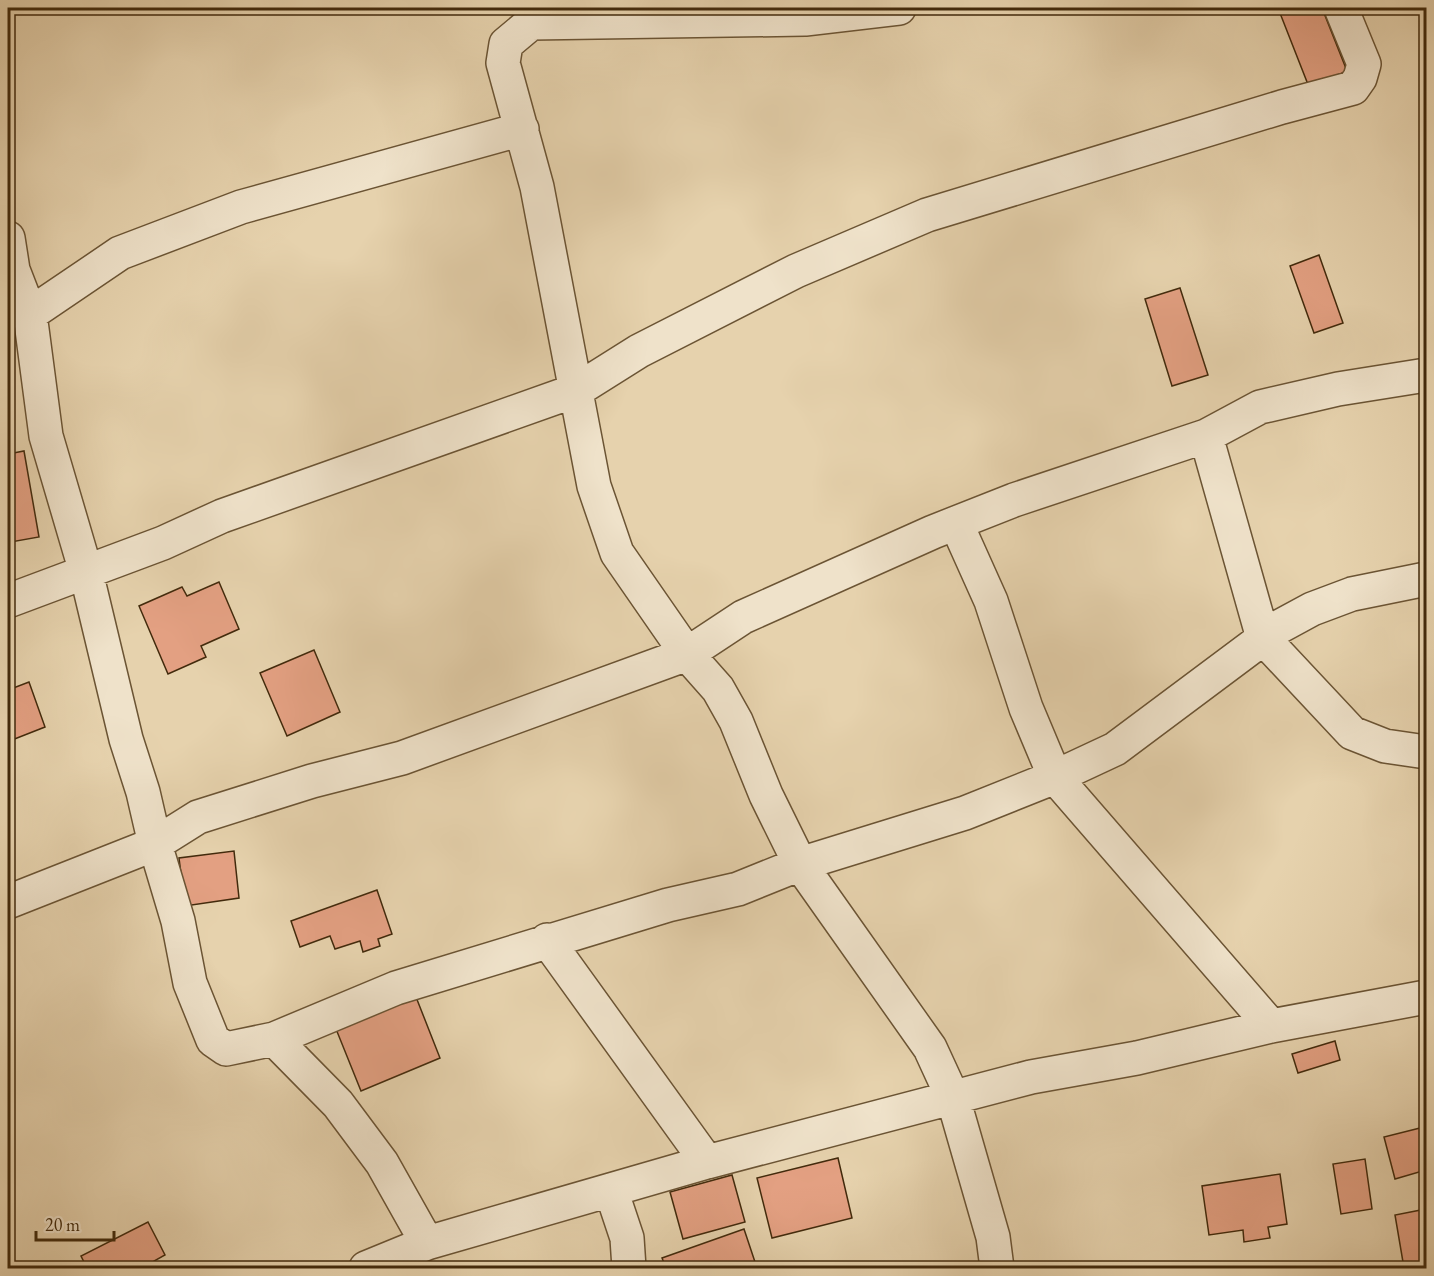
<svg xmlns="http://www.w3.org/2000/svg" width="1434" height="1276" viewBox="0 0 1434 1276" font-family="'EB Garamond',serif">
<rect width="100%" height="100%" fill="#e6d2ad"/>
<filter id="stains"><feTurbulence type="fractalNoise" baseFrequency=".00333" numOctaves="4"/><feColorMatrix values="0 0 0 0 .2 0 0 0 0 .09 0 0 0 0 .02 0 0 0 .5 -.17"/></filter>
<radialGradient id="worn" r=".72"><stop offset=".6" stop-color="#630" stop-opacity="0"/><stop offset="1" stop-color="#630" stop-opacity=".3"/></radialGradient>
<path fill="#e3a082" stroke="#422a0c" stroke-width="1.5" d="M 1278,8 L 1322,8 L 1347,71 L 1309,87 Z
M 1319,255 L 1343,323 L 1314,333 L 1290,266 Z
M 1180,288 L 1208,375 L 1172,386 L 1145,299 Z
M 24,451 L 39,537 L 11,542 L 8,525 L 8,454 Z
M 8,542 L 14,584 L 8,585 Z
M 219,582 L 239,629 L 201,646 L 206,657 L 168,674 L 139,606 L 182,587 L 187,596 Z
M 314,650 L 340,712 L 287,736 L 260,673 Z
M 29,682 L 45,727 L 12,740 L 8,729 L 8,690 Z
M 234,851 L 239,898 L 185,906 L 179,858 Z
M 377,890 L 392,934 L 378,939 L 380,946 L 363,952 L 360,941 L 335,949 L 330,936 L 300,947 L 291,921 Z
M 416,997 L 440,1058 L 361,1091 L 336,1029 Z
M 1335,1041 L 1340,1060 L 1298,1073 L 1292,1054 Z
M 1424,1127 L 1426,1170 L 1395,1179 L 1384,1137 Z
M 838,1158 L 852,1218 L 772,1238 L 757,1178 Z
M 1365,1159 L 1372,1209 L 1341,1214 L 1333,1164 Z
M 1280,1174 L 1287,1224 L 1268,1227 L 1270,1238 L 1244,1242 L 1243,1230 L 1209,1235 L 1202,1186 Z
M 732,1175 L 745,1222 L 683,1239 L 670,1192 Z
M 1426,1209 L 1426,1268 L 1404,1268 L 1395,1215 Z
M 148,1222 L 165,1255 L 154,1261 L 157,1268 L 87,1268 L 81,1256 Z
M 744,1229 L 757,1268 L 693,1268 L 692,1264 L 678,1268 L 666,1268 L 662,1258 Z"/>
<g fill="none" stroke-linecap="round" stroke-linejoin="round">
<g stroke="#6b5434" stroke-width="36">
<path id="minor" d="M 899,8 L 805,19 L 531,23 L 506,44 L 503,63 L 537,187 L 594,486 L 617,553 L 687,654 L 718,689 L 736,721 L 766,795 L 800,864 L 930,1048 L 953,1098 L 993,1237 L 997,1268
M 8,238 L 13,270 L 30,314 L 46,436 L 86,572 L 126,739 L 143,792 L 155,844 L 178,921 L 190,983 L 213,1040 L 226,1049 L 274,1039 L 338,1104 L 382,1163 L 427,1243
M 30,314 L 120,253 L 241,207 L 522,129
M 1426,375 L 1338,389 L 1260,407 L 1206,436 L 1263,638 L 1352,733 L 1385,746 L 1426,752
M 956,523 L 991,601 L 1026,708 L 1055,777 L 1271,1026
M 8,601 L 163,543 L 222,516 L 577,390 L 639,351 L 796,271 L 927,215 L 1282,107 L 1353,88 L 1360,78 L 1364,64 L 1341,8
M 8,902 L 155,844 L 198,817 L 312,781 L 402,758 L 687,654 L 743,617 L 933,532 L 1014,500 L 1206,436
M 547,940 L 707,1162
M 274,1039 L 396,988 L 668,905 L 738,889 L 800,864 L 965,813 L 1055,777 L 1115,749 L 1277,628 L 1312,609 L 1352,594 L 1426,579
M 611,1190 L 627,1238 L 629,1268
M 366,1268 L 427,1243 L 707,1162 L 1031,1077 L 1137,1058 L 1271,1026 L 1426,997"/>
</g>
<use href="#minor" stroke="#efe2ca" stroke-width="33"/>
</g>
<rect width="1434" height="1276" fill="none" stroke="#e6d2ad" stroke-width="30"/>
<rect x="9" y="9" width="1416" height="1258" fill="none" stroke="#422a0c" stroke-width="3"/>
<rect x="15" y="15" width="1404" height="1246" fill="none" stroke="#422a0c" stroke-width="1.5"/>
<path d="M36 1231v9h78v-9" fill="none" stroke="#422a0c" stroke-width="3"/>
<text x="45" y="1231" font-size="18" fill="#422a0c" stroke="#efe2ca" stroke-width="4.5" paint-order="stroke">20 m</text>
<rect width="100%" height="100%" filter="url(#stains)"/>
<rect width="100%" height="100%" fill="url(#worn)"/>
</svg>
